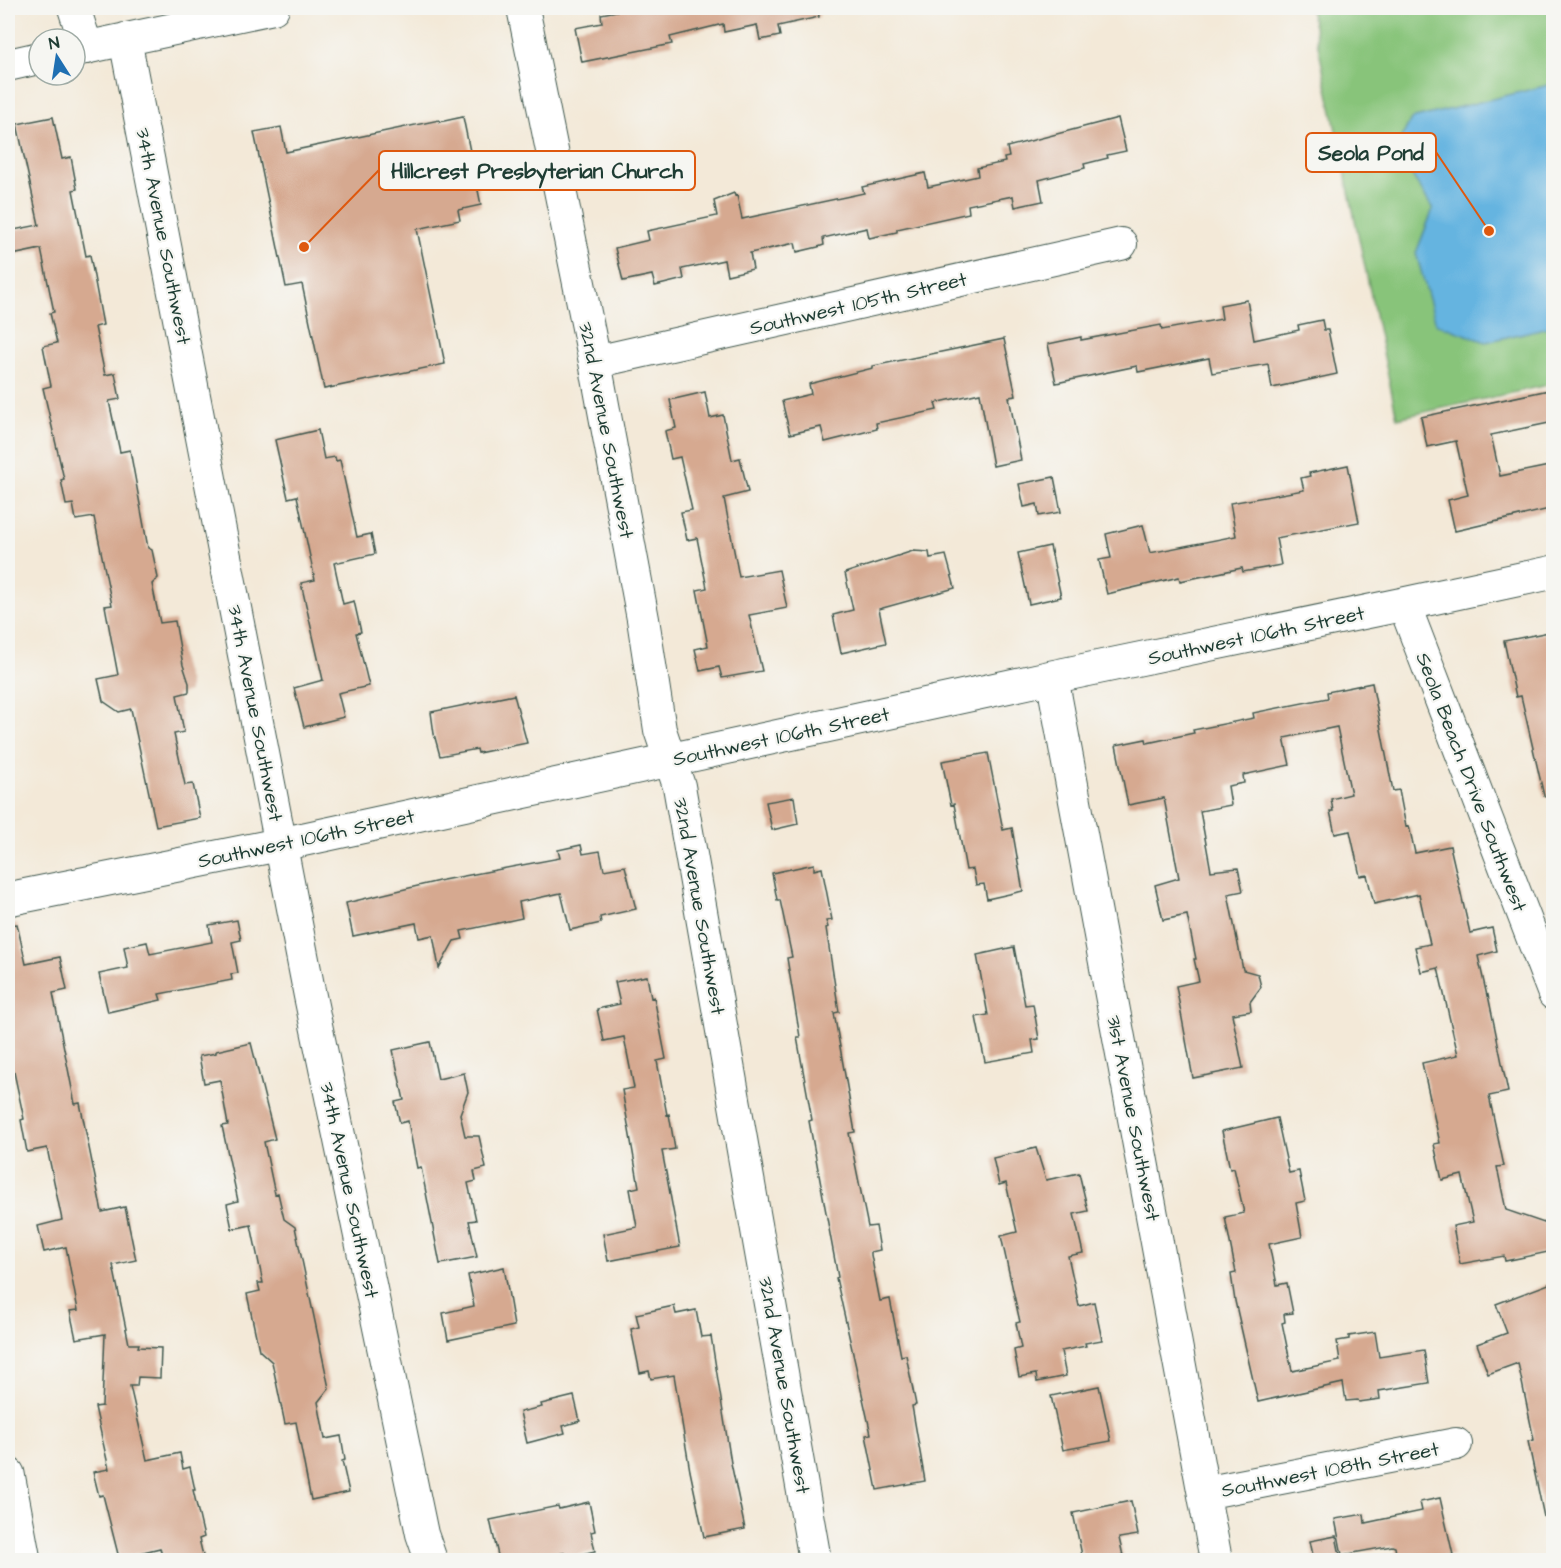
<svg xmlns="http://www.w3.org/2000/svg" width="1561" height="1568" viewBox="0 0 1561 1568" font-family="'Architects Daughter',sans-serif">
<rect width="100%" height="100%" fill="#f6f6f2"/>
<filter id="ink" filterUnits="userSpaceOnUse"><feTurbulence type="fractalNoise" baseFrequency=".0167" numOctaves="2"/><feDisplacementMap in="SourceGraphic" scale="12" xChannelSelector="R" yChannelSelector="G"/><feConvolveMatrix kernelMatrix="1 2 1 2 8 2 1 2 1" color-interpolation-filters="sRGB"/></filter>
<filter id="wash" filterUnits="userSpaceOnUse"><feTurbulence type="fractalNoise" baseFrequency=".008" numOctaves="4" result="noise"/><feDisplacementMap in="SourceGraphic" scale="24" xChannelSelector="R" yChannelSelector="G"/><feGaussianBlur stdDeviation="1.35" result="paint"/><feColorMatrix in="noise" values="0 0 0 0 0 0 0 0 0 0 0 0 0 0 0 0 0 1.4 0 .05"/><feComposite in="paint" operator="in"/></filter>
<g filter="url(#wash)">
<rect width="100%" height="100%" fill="#f3e9d8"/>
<path fill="#88c47a" stroke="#548057" stroke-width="1.5" d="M 1310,8 L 1553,8 L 1553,384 L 1397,418 Z"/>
<path fill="#65b4e0" stroke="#42788a" stroke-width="1.5" d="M 1553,84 L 1553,326 L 1486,342 L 1436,324 L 1416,253 L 1433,209 L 1396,149 L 1411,119 Z"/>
<g id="blocks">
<path fill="#d6a990" d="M 632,8 L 818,8 L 819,17 L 778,26 L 780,36 L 760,40 L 757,25 L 724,32 L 723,24 L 670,37 L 672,44 L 582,62 L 575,28 L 602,23 L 601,14 Z
M 53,117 L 62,159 L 71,157 L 77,189 L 73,190 L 86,256 L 90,255 L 103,325 L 95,327 L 105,375 L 115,373 L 120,399 L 109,401 L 120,452 L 130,450 L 148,548 L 152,550 L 158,578 L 152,584 L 160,623 L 175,621 L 183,665 L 189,683 L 189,692 L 177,695 L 184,732 L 174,734 L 185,785 L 193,784 L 200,818 L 156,826 L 131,709 L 119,712 L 103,701 L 98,679 L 118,675 L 105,606 L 112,605 L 94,517 L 76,520 L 73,504 L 66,505 L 61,480 L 64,479 L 43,388 L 51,386 L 43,346 L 57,343 L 50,313 L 54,312 L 41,249 L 12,255 L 8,233 L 8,231 L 39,225 L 17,124 Z
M 463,117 L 481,205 L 458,210 L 460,220 L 417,229 L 445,364 L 324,389 L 302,284 L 286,287 L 254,132 L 281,127 L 286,152 L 439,120 L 440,122 Z
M 1118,118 L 1126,151 L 1107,155 L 1108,158 L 1084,164 L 1085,168 L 1039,180 L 1043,201 L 1015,207 L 1013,196 L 968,205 L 969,213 L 897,229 L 897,232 L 869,238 L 867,228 L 823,238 L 824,245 L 818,247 L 797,252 L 795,243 L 750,253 L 753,269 L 727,275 L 724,260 L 682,269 L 684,279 L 655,286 L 652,275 L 623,281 L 615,248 L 649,240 L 647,231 L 717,216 L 714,201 L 734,193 L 735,196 L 737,195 L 742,219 L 864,193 L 862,187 L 925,173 L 928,187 L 978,176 L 977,168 L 1005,162 L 1004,158 L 1009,157 L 1007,147 Z
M 1247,300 L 1254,340 L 1299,330 L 1298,325 L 1322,320 L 1324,330 L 1328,330 L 1337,374 L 1272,388 L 1268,364 L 1212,373 L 1209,358 L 1138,372 L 1137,366 L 1056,383 L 1048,344 L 1081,337 L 1081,340 L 1161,325 L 1162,330 L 1222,319 L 1220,305 Z
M 1004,339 L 1016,396 L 1009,397 L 1021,460 L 993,466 L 980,393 L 935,403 L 937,410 L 876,423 L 877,429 L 825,442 L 821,427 L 790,434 L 782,401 L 811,394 L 809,384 L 873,368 L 873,366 Z
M 1549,390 L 1554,410 L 1554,422 L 1491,435 L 1500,476 L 1554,465 L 1554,508 L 1455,531 L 1448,500 L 1468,495 L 1456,441 L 1427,447 L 1421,417 Z
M 705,392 L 710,418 L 723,415 L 732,460 L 740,458 L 748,492 L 724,498 L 739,577 L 779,570 L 787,608 L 749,615 L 762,671 L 722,678 L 719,667 L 700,671 L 695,649 L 708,646 L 697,590 L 707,588 L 697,538 L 687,540 L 681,512 L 692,510 L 680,457 L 671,459 L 665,431 L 676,428 L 670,400 Z
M 318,430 L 324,459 L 335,457 L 336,461 L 340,460 L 357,537 L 371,534 L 375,554 L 334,563 L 343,604 L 354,601 L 361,632 L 356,633 L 369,686 L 338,693 L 344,717 L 304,727 L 294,688 L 323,680 L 301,583 L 315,580 L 297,496 L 288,498 L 275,440 Z
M 1348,465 L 1359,522 L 1276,538 L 1281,565 L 1243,572 L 1242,568 L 1180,581 L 1179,577 L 1107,594 L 1099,560 L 1111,558 L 1106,534 L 1143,525 L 1150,553 L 1236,536 L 1230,503 L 1304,490 L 1301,478 L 1310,476 L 1309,473 Z
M 1054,477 L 1061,512 L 1039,516 L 1037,504 L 1024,507 L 1019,484 Z
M 1050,546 L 1061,597 L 1029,604 L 1018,553 Z
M 913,551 L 929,552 L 930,558 L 946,555 L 955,588 L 879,609 L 886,643 L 841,653 L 833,615 L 853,610 L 845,573 Z
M 1554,631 L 1554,795 L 1544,796 L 1521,696 L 1516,697 L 1504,641 Z
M 1372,683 L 1393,791 L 1399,790 L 1406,827 L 1409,826 L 1415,853 L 1450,846 L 1470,933 L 1492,928 L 1497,951 L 1478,956 L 1487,996 L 1488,995 L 1508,1092 L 1489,1096 L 1504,1166 L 1497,1167 L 1506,1210 L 1553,1226 L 1553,1251 L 1505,1261 L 1504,1256 L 1460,1264 L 1453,1226 L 1473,1222 L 1462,1175 L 1442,1180 L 1434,1144 L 1440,1143 L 1422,1063 L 1458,1055 L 1438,968 L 1421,972 L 1415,947 L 1430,944 L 1419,894 L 1374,904 L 1367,875 L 1360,876 L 1350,831 L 1335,834 L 1330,811 L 1333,811 L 1331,799 L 1351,794 L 1337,727 L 1284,738 L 1290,765 L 1243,775 L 1244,783 L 1228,786 L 1231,805 L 1200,811 L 1211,871 L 1238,868 L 1243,891 L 1228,894 L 1243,970 L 1258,974 L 1261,987 L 1250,1002 L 1251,1011 L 1232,1014 L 1243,1068 L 1193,1078 L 1176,986 L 1199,981 L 1194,959 L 1196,959 L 1187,915 L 1163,920 L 1155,885 L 1179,878 L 1164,798 L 1128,805 L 1116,745 L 1146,739 L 1147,743 L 1194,733 L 1193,730 L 1254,718 L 1253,713 L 1328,698 L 1327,692 Z
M 514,695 L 527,743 L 478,753 L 477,749 L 440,756 L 434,734 L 431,712 Z
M 988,753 L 1003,830 L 1012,828 L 1023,891 L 987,899 L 984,884 L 976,885 L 973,869 L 966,870 L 954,804 L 951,805 L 942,761 Z
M 794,797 L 798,824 L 772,830 L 766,802 Z
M 581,845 L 583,854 L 600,851 L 604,870 L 625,866 L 636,909 L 600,917 L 601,923 L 570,930 L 561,893 L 519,902 L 522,918 L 461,931 L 463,939 L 454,941 L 439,968 L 433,935 L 419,938 L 416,923 L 353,936 L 346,903 L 443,880 L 560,858 L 558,850 Z
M 814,864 L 814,870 L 822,868 L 832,920 L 826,921 L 828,927 L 826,928 L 839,1012 L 834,1013 L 855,1132 L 849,1133 L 868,1227 L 876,1226 L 880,1250 L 871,1252 L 871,1255 L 880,1301 L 890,1299 L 901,1356 L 906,1355 L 916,1405 L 912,1406 L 925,1481 L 877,1490 L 866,1435 L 871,1434 L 836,1278 L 838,1277 L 809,1121 L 812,1120 L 797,1037 L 800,1037 L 787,958 L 792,957 L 780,900 L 777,900 L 772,873 Z
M 237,920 L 241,940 L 232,942 L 238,973 L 231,974 L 232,980 L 159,994 L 161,1000 L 108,1012 L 99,974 L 128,968 L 124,947 L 147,942 L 150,954 L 212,942 L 209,925 Z
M 17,924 L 26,964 L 60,957 L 67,990 L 53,993 L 75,1104 L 80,1103 L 102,1212 L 125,1207 L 136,1260 L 113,1265 L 129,1344 L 139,1344 L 138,1347 L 161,1348 L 160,1378 L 138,1377 L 137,1386 L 130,1386 L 147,1460 L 180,1453 L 183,1469 L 190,1467 L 195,1490 L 193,1490 L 204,1537 L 199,1539 L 204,1560 L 163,1560 L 160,1548 L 119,1558 L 103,1495 L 99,1496 L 93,1472 L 109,1469 L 95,1407 L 102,1406 L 105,1334 L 76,1339 L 70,1311 L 78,1310 L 66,1247 L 44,1252 L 38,1226 L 62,1220 L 47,1148 L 27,1152 L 21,1120 L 24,1119 L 14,1072 L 8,1073 L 8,925 Z
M 1014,947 L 1025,1005 L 1033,1004 L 1039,1039 L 1032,1040 L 1034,1053 L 985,1062 L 976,1017 L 988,1015 L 977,955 Z
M 647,976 L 651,998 L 654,997 L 666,1059 L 657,1061 L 667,1115 L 669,1114 L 675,1149 L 662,1151 L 680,1247 L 608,1261 L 603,1234 L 637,1227 L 630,1189 L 639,1187 L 622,1090 L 634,1088 L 624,1037 L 604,1041 L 597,1009 L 620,1004 L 615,982 Z
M 430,1042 L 438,1079 L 464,1073 L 468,1092 L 460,1114 L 465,1136 L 479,1136 L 486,1168 L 474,1171 L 476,1181 L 468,1183 L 476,1220 L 469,1221 L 477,1257 L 440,1264 L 421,1167 L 417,1168 L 408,1121 L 400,1123 L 395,1102 L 404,1100 L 393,1050 Z
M 251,1043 L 275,1139 L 264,1142 L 275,1194 L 278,1193 L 284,1219 L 295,1227 L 329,1388 L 318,1402 L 325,1439 L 341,1436 L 345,1460 L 342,1461 L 349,1492 L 311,1500 L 296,1422 L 285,1424 L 272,1362 L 259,1350 L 247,1294 L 260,1291 L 258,1283 L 263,1283 L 251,1225 L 232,1229 L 227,1204 L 238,1201 L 222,1126 L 228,1125 L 220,1080 L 204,1083 L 199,1056 L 216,1053 L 216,1051 Z
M 1277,1118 L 1289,1173 L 1299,1171 L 1305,1201 L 1296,1203 L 1302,1237 L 1269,1244 L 1277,1285 L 1287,1283 L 1293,1313 L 1284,1314 L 1285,1322 L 1282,1323 L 1292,1371 L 1340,1361 L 1337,1341 L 1349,1339 L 1349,1336 L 1375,1332 L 1379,1357 L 1424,1350 L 1429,1383 L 1379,1391 L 1380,1399 L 1359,1402 L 1358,1400 L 1346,1401 L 1343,1383 L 1258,1402 L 1235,1301 L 1231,1274 L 1236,1273 L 1225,1217 L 1244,1213 L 1234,1168 L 1230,1169 L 1222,1131 Z
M 1036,1148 L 1046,1180 L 1079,1173 L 1088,1211 L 1074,1214 L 1083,1253 L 1068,1256 L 1079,1306 L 1094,1302 L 1102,1340 L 1085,1343 L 1086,1346 L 1061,1351 L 1066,1376 L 1037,1382 L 1036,1374 L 1019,1377 L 1014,1350 L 1021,1348 L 1016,1323 L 1020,1322 L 1001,1236 L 1017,1232 L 1006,1183 L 999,1185 L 993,1158 Z
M 504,1267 L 514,1326 L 448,1340 L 443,1313 L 474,1306 L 468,1275 Z
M 1554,1282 L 1554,1516 L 1544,1517 L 1528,1441 L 1534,1440 L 1518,1363 L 1488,1374 L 1477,1344 L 1507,1333 L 1496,1304 Z
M 674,1306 L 676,1314 L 696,1310 L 701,1337 L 711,1336 L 731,1463 L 745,1529 L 704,1537 L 690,1471 L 674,1375 L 651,1379 L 649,1371 L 640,1373 L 631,1329 L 639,1327 L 636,1314 Z
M 1099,1386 L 1111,1441 L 1063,1450 L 1051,1396 Z
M 574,1396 L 580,1421 L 563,1426 L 565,1433 L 527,1443 L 520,1412 L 542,1407 L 541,1404 Z
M 1440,1498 L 1453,1555 L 1425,1560 L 1418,1560 L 1417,1555 L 1397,1559 L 1395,1547 L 1392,1546 L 1342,1555 L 1335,1519 L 1364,1514 L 1365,1523 L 1422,1511 L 1420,1502 Z
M 1131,1501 L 1138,1535 L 1119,1538 L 1124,1560 L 1083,1560 L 1073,1513 Z
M 589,1502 L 595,1531 L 591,1532 L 595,1551 L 565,1558 L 564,1553 L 528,1560 L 499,1560 L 490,1520 L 558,1506 L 559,1509 Z
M 1336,1536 L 1341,1560 L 1314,1560 L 1310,1541 Z"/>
</g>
</g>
<g filter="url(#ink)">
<use href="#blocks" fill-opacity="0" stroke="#3f574d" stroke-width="1.5"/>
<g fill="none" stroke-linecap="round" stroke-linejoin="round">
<g stroke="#3f574d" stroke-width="34">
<path id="street" d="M 74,8 L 87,48
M 523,8 L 595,362 L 643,619 L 660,730 L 679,786 L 815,1560
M 125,39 L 310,996 L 422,1534 L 431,1560
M 75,50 L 273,8
M 8,65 L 39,58
M 595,362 L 1121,244
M 1404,604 L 1554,994
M 1052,677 L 1216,1560
M 1204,1493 L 1456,1444"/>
</g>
<g stroke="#3f574d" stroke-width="35">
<path id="secondary" d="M 8,899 L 282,844 L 1052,677 L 1404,604 L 1554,572
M 8,1474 L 24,1560"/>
</g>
<use href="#street" stroke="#fff" stroke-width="32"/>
<use href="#secondary" stroke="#fff" stroke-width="33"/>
</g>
</g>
<g text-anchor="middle" stroke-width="4.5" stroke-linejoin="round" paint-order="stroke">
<g font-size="20" fill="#1f3d34" stroke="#f6f6f2">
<text transform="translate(164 236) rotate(79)" y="7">34th Avenue Southwest</text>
<text transform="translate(858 303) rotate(-13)" y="7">Southwest 105th Street</text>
<text transform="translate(607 430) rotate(79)" y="7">32nd Avenue Southwest</text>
<text transform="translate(1256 635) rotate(-12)" y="7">Southwest 106th Street</text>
<text transform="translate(256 713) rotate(79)" y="7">34th Avenue Southwest</text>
<text transform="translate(781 736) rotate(-12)" y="7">Southwest 106th Street</text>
<text transform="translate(1472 782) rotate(69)" y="7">Seola Beach Drive Southwest</text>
<text transform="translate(306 838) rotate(-12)" y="7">Southwest 106th Street</text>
<text transform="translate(700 906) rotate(80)" y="7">32nd Avenue Southwest</text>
<text transform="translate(1134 1118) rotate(79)" y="7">31st Avenue Southwest</text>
<text transform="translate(350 1190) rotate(78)" y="7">34th Avenue Southwest</text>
<text transform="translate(785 1385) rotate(80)" y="7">32nd Avenue Southwest</text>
<text transform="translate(1330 1469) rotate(-11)" y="7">Southwest 108th Street</text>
</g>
</g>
<path fill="none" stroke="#de580e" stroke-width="2" d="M1489 231L1436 152M304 247L379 170"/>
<g fill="#de580e" stroke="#f6f6f2" stroke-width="2">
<circle cx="1489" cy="231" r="6"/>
<circle cx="304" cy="247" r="6"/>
</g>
<g fill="#f6f6f2" stroke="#de580e" stroke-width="2">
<rect x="1306" y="133" width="130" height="39" rx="6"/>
<rect x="379" y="151" width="316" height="39" rx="6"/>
</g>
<g font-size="21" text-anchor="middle" font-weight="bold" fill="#1f3d34">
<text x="1371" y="160">Seola Pond</text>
<text x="537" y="178">Hillcrest Presbyterian Church</text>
</g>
<rect width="1561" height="1568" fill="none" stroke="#f6f6f2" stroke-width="30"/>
<g transform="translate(57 57) rotate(348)"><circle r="28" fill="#f6f6f2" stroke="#a0aca6" stroke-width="1.5"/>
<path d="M0-4.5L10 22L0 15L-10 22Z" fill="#1f6fb2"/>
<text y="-9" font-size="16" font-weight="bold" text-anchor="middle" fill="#1f3d34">N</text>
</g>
</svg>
